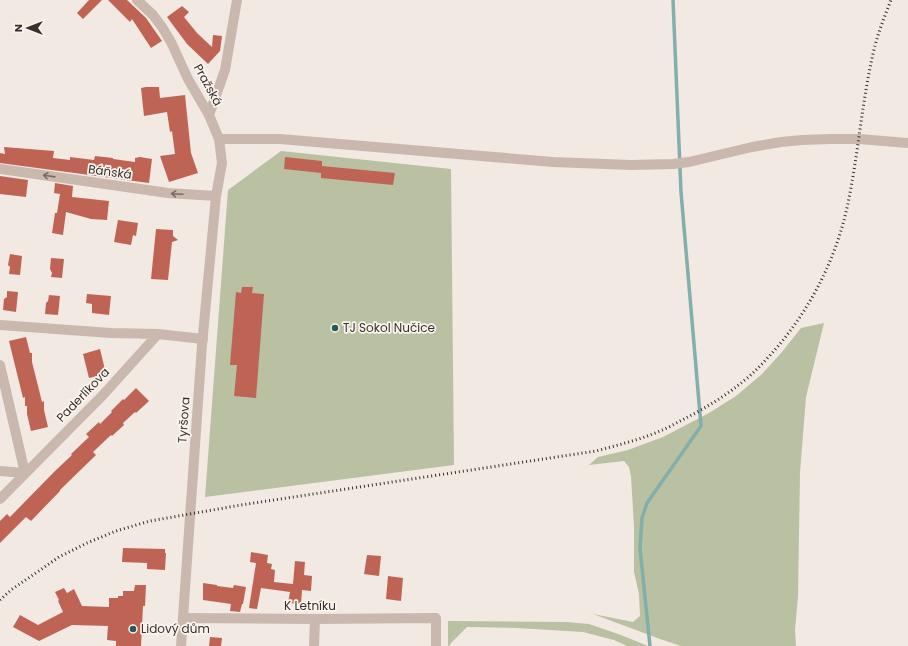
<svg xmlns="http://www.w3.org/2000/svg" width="908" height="646" viewBox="0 0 908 646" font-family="Poppins,sans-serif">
<rect width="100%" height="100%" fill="#f2e9e2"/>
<path fill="#b9c1a2" d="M 281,151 L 451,169 L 454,465 L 205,497 L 228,190 Z
M 824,323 L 806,397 L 800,473 L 798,596 L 795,630 L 796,646 L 681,646 L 660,639 L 593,614 L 633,622 L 640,616 L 639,594 L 634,572 L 634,527 L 631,476 L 629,467 L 624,461 L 589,465 L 598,457 L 628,450 L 663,437 L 709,413 L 736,396 L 762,374 L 782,352 L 801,328 Z
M 448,621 L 566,622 L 589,624 L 621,635 L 648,646 L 627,646 L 614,640 L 583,632 L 517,628 L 467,627 L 452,642 L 449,646 L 448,646 Z"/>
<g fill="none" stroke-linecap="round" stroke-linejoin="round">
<path stroke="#82aeac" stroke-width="3.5" d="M 650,646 L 640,548 L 642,518 L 647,503 L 701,426 L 681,192 L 673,0"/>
</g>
<path fill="#bf6454" d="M 89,0 L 102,0 L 83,19 L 77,13 Z
M 108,0 L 127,0 L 146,18 L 162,41 L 151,48 L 132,19 L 130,22 Z
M 182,6 L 189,12 L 184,17 L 197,33 L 212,47 L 213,35 L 222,36 L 220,51 L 208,64 L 187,44 L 167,17 Z
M 146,87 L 159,87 L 160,98 L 185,95 L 191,153 L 198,173 L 169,182 L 160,156 L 175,154 L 172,131 L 170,132 L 167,112 L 144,116 L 141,88 Z
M 4,147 L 54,151 L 53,158 L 70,160 L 70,157 L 94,160 L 95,156 L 113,158 L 113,159 L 135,162 L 135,158 L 140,157 L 152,159 L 149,183 L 0,163 L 0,153 L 5,154 Z
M 285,157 L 322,161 L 322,166 L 395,173 L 393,185 L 321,178 L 321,173 L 284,169 Z
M 0,176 L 28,180 L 26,197 L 0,194 Z
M 55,183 L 73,186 L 72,197 L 109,201 L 107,220 L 91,219 L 66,212 L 63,235 L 52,233 L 55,213 L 57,213 L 60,194 L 54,193 Z
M 118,220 L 138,223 L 136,236 L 133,235 L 131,245 L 114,242 Z
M 156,229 L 173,230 L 173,236 L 178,240 L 172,242 L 168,280 L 151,279 Z
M 10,254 L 22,256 L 20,275 L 9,274 L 10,267 L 8,265 Z
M 51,258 L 64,259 L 62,278 L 51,277 L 52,273 L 50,269 Z
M 242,287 L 253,287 L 252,293 L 264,294 L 256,398 L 234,396 L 237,365 L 230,365 L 236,292 L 241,293 Z
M 7,291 L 18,292 L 16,312 L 3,310 L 4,299 L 7,297 Z
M 87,294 L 111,296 L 109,315 L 92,313 L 92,304 L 86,303 Z
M 49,295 L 60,296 L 58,315 L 45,314 L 46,303 L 48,301 Z
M 26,337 L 30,353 L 32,353 L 32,362 L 42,402 L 44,401 L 44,410 L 48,427 L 31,431 L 27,414 L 27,406 L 25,406 L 25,397 L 23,398 L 9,341 Z
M 100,349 L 106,374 L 89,378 L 83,354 Z
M 136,388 L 149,401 L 136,413 L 135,412 L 123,423 L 124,425 L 112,436 L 111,435 L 93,452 L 96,455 L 60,490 L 60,491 L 31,521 L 26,517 L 0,543 L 0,521 L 7,514 L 10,517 L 54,472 L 72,455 L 71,454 L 89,437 L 86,434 L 99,422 L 100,424 L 112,412 L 111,411 L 123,399 L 124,400 Z
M 123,548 L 165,549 L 165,553 L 166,553 L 165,570 L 147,569 L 147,563 L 122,562 Z
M 251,552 L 268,555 L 267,563 L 272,564 L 271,569 L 275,570 L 274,582 L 293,584 L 295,561 L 305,562 L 304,575 L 312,576 L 311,591 L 302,590 L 301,604 L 288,603 L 290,592 L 261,588 L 257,609 L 249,608 L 256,563 L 250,562 Z
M 367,555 L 381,556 L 379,576 L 364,574 Z
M 388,576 L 403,578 L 401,601 L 386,599 Z
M 203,583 L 217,585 L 217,586 L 233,588 L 234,585 L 246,587 L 243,604 L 242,604 L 240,612 L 230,611 L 231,604 L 203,600 Z
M 135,585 L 146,585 L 145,606 L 143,606 L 141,646 L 116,646 L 116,641 L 107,640 L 108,626 L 72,625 L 39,641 L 13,627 L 20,615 L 38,625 L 63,612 L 58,601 L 59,600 L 55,592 L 64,588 L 67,593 L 74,589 L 82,606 L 109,607 L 109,598 L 118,598 L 118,596 L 123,596 L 123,591 L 134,591 Z
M 210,637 L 222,638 L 221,646 L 209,646 Z"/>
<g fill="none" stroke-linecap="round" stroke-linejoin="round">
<path stroke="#cab8ae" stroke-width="10" d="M 209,115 L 225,70 L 237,0
M 0,325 L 111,333 L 158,334 L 203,339
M 0,365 L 25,473 L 0,471
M 0,499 L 103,395 L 158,334
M 183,618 L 315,619 L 436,618 L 436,646
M 314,646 L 315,619"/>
<path stroke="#cab8ae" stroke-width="10" d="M 137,0 L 153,15 L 162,27 L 171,42 L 188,79 L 209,115 L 219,139 L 222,163 L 216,196 L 202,345 L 181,646
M 219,139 L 280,139 L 553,162 L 631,165 L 673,164 L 689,162 L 752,147 L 781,142 L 802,140 L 830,139 L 859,139 L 908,143
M 0,169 L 168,193 L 216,196"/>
<path stroke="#392f2c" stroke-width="3" stroke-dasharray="1 3" stroke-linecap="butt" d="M 0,600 L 11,590 L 59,557 L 87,543 L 116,531 L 150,521 L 241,505 L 596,451 C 618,445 639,440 660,431 C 668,428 676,423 684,419 C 710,406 738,388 758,368 C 801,325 832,271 846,212 C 858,160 861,106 873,54 C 877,35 884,18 891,0"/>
</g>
<defs><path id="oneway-shaft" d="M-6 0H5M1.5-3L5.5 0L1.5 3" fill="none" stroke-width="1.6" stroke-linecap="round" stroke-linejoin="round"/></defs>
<g stroke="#7a6d66">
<use href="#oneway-shaft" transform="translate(49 176) rotate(-172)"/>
<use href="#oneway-shaft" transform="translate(177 194) rotate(-177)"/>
</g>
<g fill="#235957" stroke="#faf4ee" stroke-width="1.5">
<circle cx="335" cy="328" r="4"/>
<circle cx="133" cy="629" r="4"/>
</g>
<g text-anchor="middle" stroke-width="3.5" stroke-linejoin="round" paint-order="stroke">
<g font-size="12" fill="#392f2c" stroke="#faf4ee">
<text transform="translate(208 85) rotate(61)" y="4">Pražská</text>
<text transform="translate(110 172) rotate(8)" y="4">Báňská</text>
<text transform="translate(83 395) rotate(-46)" y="4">Paderlíkova</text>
<text transform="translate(184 420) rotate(-86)" y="4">Tyršova</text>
<text x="310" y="610">K Letníku</text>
</g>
<g font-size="12" fill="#392f2c" stroke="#faf4ee" text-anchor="start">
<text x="343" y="332">TJ Sokol Nučice</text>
<text x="141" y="633">Lidový dům</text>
</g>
</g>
<g transform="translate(28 28) rotate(270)" stroke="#faf4ee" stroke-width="3" paint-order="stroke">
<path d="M0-3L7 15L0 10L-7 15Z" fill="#392f2c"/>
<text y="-6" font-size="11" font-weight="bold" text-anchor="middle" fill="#392f2c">N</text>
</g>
</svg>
